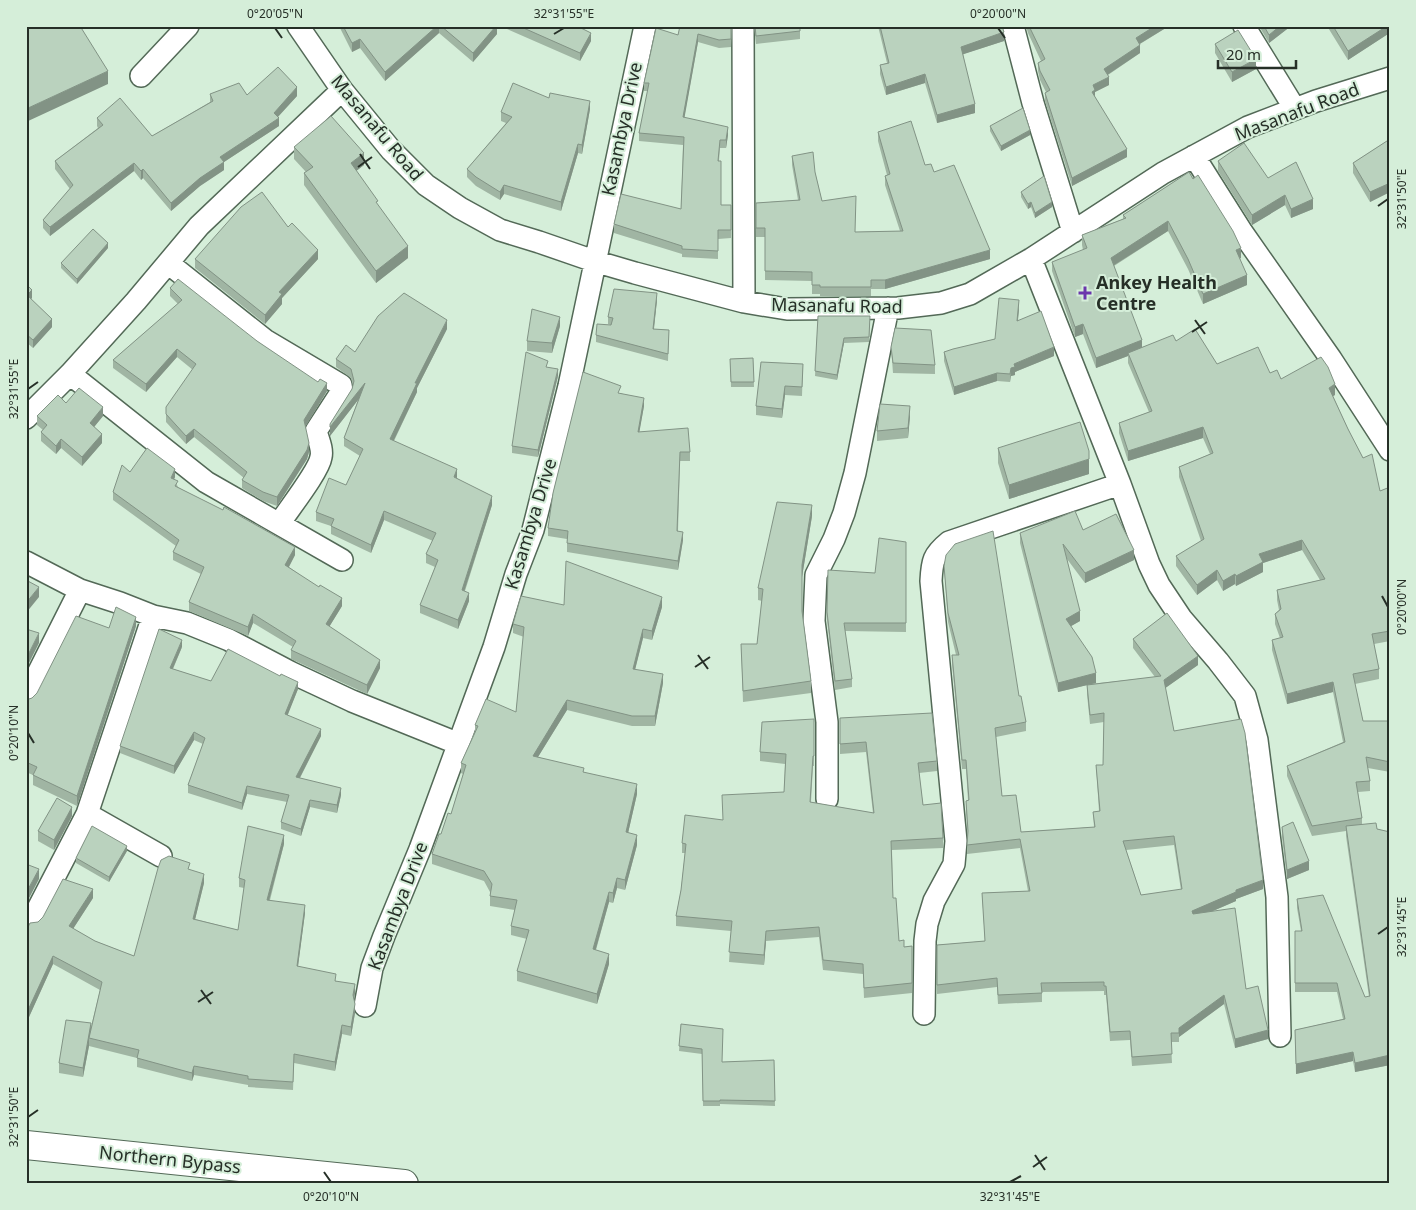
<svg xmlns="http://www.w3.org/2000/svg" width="1416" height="1210" viewBox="0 0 1416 1210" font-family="'Noto Sans',sans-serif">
<rect width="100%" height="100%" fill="#d5eed9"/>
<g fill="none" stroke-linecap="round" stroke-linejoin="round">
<g stroke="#536957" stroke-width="24">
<path id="minor" d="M 298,26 L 342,90 L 391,150 L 426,185 L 460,208 L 500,230 L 539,242 L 594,261 L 635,273 L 744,302 L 787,309 L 898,308 L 941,303 L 970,294 L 1031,259 L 1163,173 L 1248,127 L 1316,101 L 1390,78
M 743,26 L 744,302
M 1013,26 L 1033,103 L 1073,232
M 1244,26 L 1295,109
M 141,76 L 188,26
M 1194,156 L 1242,232 L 1331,359 L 1390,450
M 1031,259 L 1120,484 L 1149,564 L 1159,585 L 1181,618 L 1218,661 L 1245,696 L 1257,740 L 1277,897 L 1280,1036
M 168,263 L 265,340 L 341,385 L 342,391 L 316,431 C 318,439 323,449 321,457 C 319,471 288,510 279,524
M 70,374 L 206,482 L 342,560
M 26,418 L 70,374 L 136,301 L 199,226 L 342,90
M 26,562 L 80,590 L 120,603 L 153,616 L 187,623 L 229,640 L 290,672 L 352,701 L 459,744
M 26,697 L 80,590
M 827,799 L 827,722 L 814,621 L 816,575 L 834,539 L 844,513 L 855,473 L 888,308
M 87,814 L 161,856
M 32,920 L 87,814 L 153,616
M 365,1006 L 372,968 L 384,936 L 420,849 L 494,647 L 516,574 L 533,530 L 569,386 L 645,26
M 924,1014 L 925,941 L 927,924 L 934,901 L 954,864 L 956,841 L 931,581 C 932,561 933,555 949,542 L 1120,484"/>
</g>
<g stroke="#536957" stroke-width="30">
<path id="motorway" d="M 26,1145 L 404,1184"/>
</g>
<use href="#minor" stroke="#fff" stroke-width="21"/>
<use href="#motorway" stroke="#fff" stroke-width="28"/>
</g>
<path fill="#a0b5a3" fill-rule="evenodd" d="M 339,26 L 497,26 L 497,34 L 473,62 L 439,33 L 385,81 L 360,48 L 352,52 Z
M 507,26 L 577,26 L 591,41 L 580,61 L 507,29 Z
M 680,26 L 732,26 L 731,47 L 719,48 L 698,42 L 684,118 L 728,135 L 726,148 L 720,148 L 719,161 L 721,205 L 731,205 L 731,238 L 718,239 L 718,259 L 682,257 L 682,254 L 614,233 L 614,224 L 681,209 L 683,145 L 639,141 L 639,133 L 648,91 L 644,91 L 644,83 L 678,35 Z
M 754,26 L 813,26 L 800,29 L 800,39 L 756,44 Z
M 878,26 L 1002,26 L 1004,41 L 963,54 L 975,113 L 937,123 L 925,83 L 886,95 L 880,74 L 880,65 L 887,63 Z
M 1026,26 L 1169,26 L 1140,44 L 1140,53 L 1108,75 L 1109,85 L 1095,92 L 1095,97 L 1127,157 L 1072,186 L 1045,101 L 1045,93 L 1046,92 L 1040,80 L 1038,71 L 1038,63 L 1041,61 L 1028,33 Z
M 1259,26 L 1291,26 L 1269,43 Z
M 1327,26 L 1388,26 L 1388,34 L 1348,60 Z
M 1215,44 L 1256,69 L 1232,82 L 1215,53 Z
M 210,94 L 297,96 L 278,117 L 279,126 L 224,162 L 224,170 L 200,186 L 171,211 L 143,178 L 141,180 L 134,171 L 50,236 L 43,228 L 43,220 L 70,189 L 55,169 L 55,161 L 98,128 L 97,126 L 97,118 L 152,136 L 210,102 Z
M 549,98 L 590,109 L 582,154 L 578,153 L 561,211 L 504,194 L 500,200 L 476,186 L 467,177 L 467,169 L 506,123 L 501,121 L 501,112 Z
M 990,126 L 1030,135 L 1001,151 L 990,131 Z
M 878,132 L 934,172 L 990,259 L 885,289 L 871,289 L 871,296 L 820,296 L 820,294 L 812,294 L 812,281 L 765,280 L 765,237 L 756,237 L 756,203 L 798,200 L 792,165 L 792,156 L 815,172 L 822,201 L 855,232 L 900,231 L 885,185 L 885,176 L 887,175 L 878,141 Z
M 1390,139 L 1390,192 L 1370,202 L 1353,173 L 1353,163 Z
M 294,147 L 364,165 L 356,171 L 378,206 L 408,258 L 376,283 L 304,185 L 304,173 L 306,172 L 294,159 Z
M 1218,161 L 1268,178 L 1313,209 L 1291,218 L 1285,205 L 1252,225 L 1218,171 Z
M 1189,172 L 1241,258 L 1240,258 L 1247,285 L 1203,304 L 1188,269 L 1168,231 L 1114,266 L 1142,347 L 1176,341 L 1217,364 L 1270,373 L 1281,379 L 1335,395 L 1333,396 L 1348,429 L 1380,491 L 1390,487 L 1390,641 L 1374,644 L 1379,669 L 1379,679 L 1355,684 L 1363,721 L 1390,721 L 1390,772 L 1368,768 L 1370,781 L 1370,791 L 1358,792 L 1362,818 L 1362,824 L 1377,829 L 1390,832 L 1390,1065 L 1355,1072 L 1353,1061 L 1296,1074 L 1295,1030 L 1343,1019 L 1337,992 L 1295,992 L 1295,931 L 1301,931 L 1297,908 L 1297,899 L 1365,997 L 1369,997 L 1346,836 L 1346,831 L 1312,836 L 1287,776 L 1287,766 L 1343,742 L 1333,692 L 1287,704 L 1272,650 L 1272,640 L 1280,638 L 1275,624 L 1275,614 L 1279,610 L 1277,600 L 1277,590 L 1320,580 L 1302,550 L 1263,563 L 1263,572 L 1236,586 L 1235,584 L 1223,591 L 1217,580 L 1197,595 L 1176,566 L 1176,556 L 1201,541 L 1179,477 L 1179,467 L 1210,454 L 1203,438 L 1128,461 L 1119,433 L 1119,423 L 1149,412 L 1128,363 L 1128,356 L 1096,368 L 1083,334 L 1075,337 L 1052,271 L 1052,262 L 1083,250 L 1082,245 L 1082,235 L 1123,219 L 1123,215 Z
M 1021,192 L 1052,207 L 1035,218 L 1031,207 L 1028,209 L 1021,197 Z
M 288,227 L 318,259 L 282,298 L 282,304 L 265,324 L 195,268 L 195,259 Z
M 108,248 L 77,284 L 61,268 L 61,263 Z
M 26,284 L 32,298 L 31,299 L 52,327 L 33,348 L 26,342 Z
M 170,288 L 257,341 L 327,391 L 305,427 L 309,452 L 307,459 L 277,506 L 263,501 L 242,488 L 242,480 L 244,478 L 194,437 L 186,444 L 166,422 L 166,407 L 193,370 L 177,357 L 146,392 L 113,368 L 113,360 L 178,304 L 170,296 Z
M 657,300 L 654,329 L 669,330 L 668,361 L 596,342 L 596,335 L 611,325 L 608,324 L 608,317 Z
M 1019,308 L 1018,321 L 1054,356 L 1015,372 L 1015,375 L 1011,376 L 1010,382 L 997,381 L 954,395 L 944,361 L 944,352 L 995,339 Z
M 818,316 L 870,321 L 869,342 L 844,343 L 837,380 L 815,376 Z
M 560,326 L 552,353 L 527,351 L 527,341 Z
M 447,329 L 417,388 L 417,392 L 394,441 L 457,477 L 457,478 L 492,505 L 465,591 L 469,601 L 458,629 L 420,613 L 420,605 L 435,567 L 426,563 L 426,554 L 433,541 L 384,520 L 371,553 L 331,534 L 331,526 L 316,521 L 316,512 L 346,485 L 360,456 L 344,446 L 344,438 L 358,400 L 330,436 L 330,424 L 352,389 L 353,386 L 351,378 L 336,367 L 336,359 L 355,352 Z
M 891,347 L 935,365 L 935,374 L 893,373 Z
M 753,358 L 754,387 L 731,387 L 730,359 Z
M 803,364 L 802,396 L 785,395 L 782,418 L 756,415 L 756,406 Z
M 558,376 L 538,457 L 512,453 L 512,446 Z
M 621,393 L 644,406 L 639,432 L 690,452 L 690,461 L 680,461 L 678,531 L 683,540 L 678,570 L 567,552 L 567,539 L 548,536 L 548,528 Z
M 66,403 L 103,416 L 94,427 L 102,443 L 82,466 L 61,448 L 56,454 L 41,441 L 41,432 L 43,430 L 37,425 L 37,416 Z
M 910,416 L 908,438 L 877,441 L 877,431 Z
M 998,448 L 1089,474 L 1009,499 L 998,463 Z
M 175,477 L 174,479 L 178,487 L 295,555 L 289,567 L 342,606 L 329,627 L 380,668 L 367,694 L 291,659 L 291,650 L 293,647 L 253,623 L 248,636 L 189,611 L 189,602 L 201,574 L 173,560 L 173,552 L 176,546 L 113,500 L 113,492 Z
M 812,516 L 802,577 L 802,612 L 811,681 L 811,693 L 743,702 L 741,644 L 757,644 L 762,601 L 758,600 L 758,588 Z
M 1083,530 L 1134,560 L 1085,583 L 1067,559 L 1080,621 L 1071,626 L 1096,683 L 1090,684 L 1155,677 L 1133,648 L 1133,639 L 1198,665 L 1165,688 L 1174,731 L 1263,889 L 1236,899 L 1236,901 L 1213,911 L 1246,989 L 1268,1039 L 1235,1048 L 1224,1004 L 1179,1037 L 1179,1042 L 1171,1042 L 1172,1063 L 1132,1066 L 1130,1040 L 1110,1041 L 1106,995 L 1104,995 L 1104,991 L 1042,992 L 1042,1002 L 998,1004 L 997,987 L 937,994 L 937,945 L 985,941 L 982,893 L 1028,891 L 1020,848 L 967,854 L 968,836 L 966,810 L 966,801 L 968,800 L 966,769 L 962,769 L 952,664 L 952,655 L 956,655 L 948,622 L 944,566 L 1019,696 L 1026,722 L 1026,731 L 996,737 L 1002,796 L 1021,832 L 1094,827 L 1093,812 L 1099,811 L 1096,765 L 1103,765 L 1104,722 L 1090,724 L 1087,694 L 1087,685 L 1058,692 L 1020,543 L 1020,533 ZM 1174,845 L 1181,890 L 1141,895 L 1126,850 Z
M 906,542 L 906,632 L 845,631 L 852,679 L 852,687 L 835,690 L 827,620 L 827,612 L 875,573 Z
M 564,605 L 662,607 L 652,640 L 643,638 L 635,669 L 663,683 L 655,726 L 632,726 L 567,710 L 538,757 L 584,772 L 637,794 L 628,833 L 637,845 L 625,890 L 617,888 L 613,903 L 609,902 L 596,950 L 609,964 L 597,1004 L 517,981 L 517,971 L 527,939 L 511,935 L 511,926 L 515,910 L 490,906 L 490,892 L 484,881 L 432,864 L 432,854 L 451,814 L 463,774 L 461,773 L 461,763 L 475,731 L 475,725 L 516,712 L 524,637 L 513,633 L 513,624 Z
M 136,626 L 77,806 L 33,785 L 33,775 L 26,772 L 26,700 L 32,698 L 109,628 Z
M 182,647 L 173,669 L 211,681 L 298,689 L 287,715 L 321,736 L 300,778 L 341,795 L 337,813 L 310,807 L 301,836 L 281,829 L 281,822 L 287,802 L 247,794 L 242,810 L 188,793 L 188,785 L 203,744 L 194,740 L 174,774 L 120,753 L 120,746 Z
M 840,718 L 937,761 L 937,771 L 919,773 L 923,805 L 943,838 L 943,848 L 892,850 L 893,898 L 899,941 L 904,947 L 912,946 L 912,993 L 864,998 L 863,974 L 823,970 L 819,937 L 766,941 L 764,965 L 729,962 L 731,931 L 676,926 L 676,916 L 681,890 L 685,853 L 682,853 L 682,843 L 723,820 L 784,792 L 785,764 L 760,761 L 760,752 L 814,719 L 814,766 L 813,766 L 811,802 L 873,813 L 866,752 L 840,754 Z
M 72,816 L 54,850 L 38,841 L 38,831 Z
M 1282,827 L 1309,870 L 1287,879 L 1282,837 Z
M 284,844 L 270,900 L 305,913 L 298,966 L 336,981 L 355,993 L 354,999 L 355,1013 L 351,1036 L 342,1034 L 335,1071 L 294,1063 L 293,1090 L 248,1087 L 248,1085 L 194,1075 L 192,1081 L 137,1067 L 137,1058 L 89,1046 L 83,1077 L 59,1073 L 59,1063 L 91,1027 L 100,990 L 53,964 L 29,1017 L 26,1015 L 26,931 L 38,922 L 43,917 L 93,898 L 73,929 L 95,941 L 134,956 L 190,870 L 204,883 L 195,919 L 238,930 L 244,888 L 239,887 L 239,878 Z
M 127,851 L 109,882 L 76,863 L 76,858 Z
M 681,1024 L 722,1062 L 774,1060 L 775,1106 L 720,1104 L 720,1106 L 703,1106 L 702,1054 L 679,1051 Z"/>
<path fill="#829385" d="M 437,26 L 439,26 L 439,33 L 385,81 L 385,72 Z
M 496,26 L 497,26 L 497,34 L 473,62 L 473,53 Z
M 1155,26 L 1169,26 L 1136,46 L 1136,38 Z
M 1280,26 L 1291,26 L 1269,43 L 1269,35 Z
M 1387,26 L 1388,26 L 1388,34 L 1348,60 L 1348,51 Z
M 1004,32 L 1004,41 L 961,55 L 961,47 Z
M 591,33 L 591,41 L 580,61 L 580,53 Z
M 698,34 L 698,42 L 683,126 L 683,117 Z
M 360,39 L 360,48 L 352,52 L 352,43 Z
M 1140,45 L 1140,53 L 1104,77 L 1104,69 Z
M 1256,59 L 1256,69 L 1232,82 L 1232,72 Z
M 108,71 L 108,84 L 26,122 L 26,109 Z
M 925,74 L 925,83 L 886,95 L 886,87 Z
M 1109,77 L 1109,85 L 1095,92 L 1095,98 L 1092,100 L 1093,85 Z
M 297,87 L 297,96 L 274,121 L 274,113 Z
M 590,101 L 590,109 L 582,154 L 582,145 Z
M 975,104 L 975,113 L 937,123 L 937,115 Z
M 279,118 L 279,126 L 224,162 L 224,170 L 200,186 L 171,211 L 171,203 L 220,157 Z
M 728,127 L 728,135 L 726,148 L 726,140 Z
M 1030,130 L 1030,135 L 1001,151 L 1001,146 Z
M 578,144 L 578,153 L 561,211 L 561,202 Z
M 1127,149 L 1127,157 L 1072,186 L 1072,178 Z
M 364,153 L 364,165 L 351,175 L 351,163 Z
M 134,163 L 134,171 L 50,236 L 50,227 Z
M 143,169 L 143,178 L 141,180 L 141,171 Z
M 1390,183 L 1390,192 L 1370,202 L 1370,192 Z
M 504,185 L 504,194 L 500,200 L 500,192 Z
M 1285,195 L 1285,205 L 1252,225 L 1252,215 Z
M 1313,199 L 1313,209 L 1291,218 L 1291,209 Z
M 1031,202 L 1031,207 L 1028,209 L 1028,204 Z
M 1052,202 L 1052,207 L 1035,218 L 1035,213 Z
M 1168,221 L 1168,231 L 1111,267 L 1111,258 Z
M 108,243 L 108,248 L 77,284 L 77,279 Z
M 408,246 L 408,258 L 376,283 L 376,271 Z
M 1241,248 L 1241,258 L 1236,260 L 1236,250 Z
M 318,250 L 318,259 L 282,298 L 282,304 L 265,324 L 265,315 L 279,292 Z
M 990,250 L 990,259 L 885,289 L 885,280 Z
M 1247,275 L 1247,285 L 1203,304 L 1203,294 Z
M 32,290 L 32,298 L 27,303 L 27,295 Z
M 657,293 L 657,300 L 653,336 L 653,329 Z
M 1019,300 L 1019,308 L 1017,329 L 1017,321 Z
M 560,317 L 560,326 L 552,353 L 552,343 Z
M 52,319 L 52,327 L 33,348 L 33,340 Z
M 447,320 L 447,329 L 417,388 L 417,392 L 390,448 L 390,439 L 415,383 Z
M 1083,324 L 1083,334 L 1075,337 L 1075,327 Z
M 844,338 L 844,343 L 837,380 L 837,375 Z
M 1142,340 L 1142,350 L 1128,353 L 1128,356 L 1096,368 L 1096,358 Z
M 1054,347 L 1054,356 L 1015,372 L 1015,375 L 1011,376 L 1010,382 L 1011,368 L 1014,364 Z
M 177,349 L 177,357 L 146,392 L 146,384 Z
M 558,369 L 558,376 L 538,457 L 538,450 Z
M 997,373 L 997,381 L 954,395 L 954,387 Z
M 327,383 L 327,391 L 304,429 L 304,420 Z
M 365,383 L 365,391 L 330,436 L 330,427 Z
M 1335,384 L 1335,395 L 1329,398 L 1329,388 Z
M 785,386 L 785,395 L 782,418 L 782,409 Z
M 644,398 L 644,406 L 638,440 L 638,432 Z
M 910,406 L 910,416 L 908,438 L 908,428 Z
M 103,407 L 103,416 L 90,432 L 90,423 Z
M 1203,427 L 1203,438 L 1128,461 L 1128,451 Z
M 194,429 L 194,437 L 186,444 L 186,436 Z
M 102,434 L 102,443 L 82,466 L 82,457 Z
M 61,439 L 61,448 L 56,454 L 56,446 Z
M 309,443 L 309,452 L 307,459 L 277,506 L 277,497 Z
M 1089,459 L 1089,474 L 1009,499 L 1009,485 Z
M 175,469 L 175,477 L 171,486 L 171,478 Z
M 457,469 L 457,477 L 454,485 L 454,477 Z
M 492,496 L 492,505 L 462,598 L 462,590 Z
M 812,505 L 812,516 L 802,577 L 802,565 Z
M 384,511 L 384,520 L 371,553 L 371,545 Z
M 683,532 L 683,540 L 678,570 L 678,561 Z
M 1302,540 L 1302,550 L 1263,563 L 1263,572 L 1236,586 L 1236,576 L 1259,554 Z
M 295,547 L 295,555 L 285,574 L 285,565 Z
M 1134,550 L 1134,560 L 1085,583 L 1085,573 Z
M 1217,570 L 1217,580 L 1197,595 L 1197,585 Z
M 1235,574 L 1235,584 L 1223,591 L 1223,581 Z
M 39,587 L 39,597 L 26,613 L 26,603 Z
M 469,593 L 469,601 L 458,629 L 458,620 Z
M 662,597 L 662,607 L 652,640 L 652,631 Z
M 342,598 L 342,606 L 326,632 L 326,624 Z
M 1080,611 L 1080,621 L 1066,629 L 1066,619 Z
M 253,614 L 253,623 L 248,636 L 248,627 Z
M 136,617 L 136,626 L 77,806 L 77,796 Z
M 643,629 L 643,638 L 633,678 L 633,669 Z
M 39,633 L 39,643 L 26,669 L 26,659 Z
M 182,640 L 182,647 L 170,675 L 170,668 Z
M 1198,656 L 1198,665 L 1164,689 L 1164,680 Z
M 380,660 L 380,668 L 367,694 L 367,685 Z
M 1096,673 L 1096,683 L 1058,692 L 1058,683 Z
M 663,674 L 663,683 L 655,726 L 655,716 Z
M 298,682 L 298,689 L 285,722 L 285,714 Z
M 1333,682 L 1333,692 L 1287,704 L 1287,694 Z
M 567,700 L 567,710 L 533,765 L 533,756 Z
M 321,729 L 321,736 L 296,785 L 296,777 Z
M 194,732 L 194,740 L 174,774 L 174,766 Z
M 637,784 L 637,794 L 626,842 L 626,832 Z
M 247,786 L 247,794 L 242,810 L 242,803 Z
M 341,788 L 341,795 L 337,813 L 337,805 Z
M 310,800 L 310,807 L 301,836 L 301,829 Z
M 72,807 L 72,816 L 54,850 L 54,840 Z
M 284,835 L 284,844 L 267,908 L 267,900 Z
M 637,835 L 637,845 L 625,890 L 625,880 Z
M 127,846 L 127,851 L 109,882 L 109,877 Z
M 1309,861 L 1309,870 L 1287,879 L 1287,870 Z
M 39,869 L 39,879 L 26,904 L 26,893 Z
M 204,874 L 204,883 L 193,928 L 193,919 Z
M 617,878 L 617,888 L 613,903 L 613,893 Z
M 1263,880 L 1263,889 L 1236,899 L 1236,901 L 1192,920 L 1192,911 L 1236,890 Z
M 93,889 L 93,898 L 69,935 L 69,926 Z
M 609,892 L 609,902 L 593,959 L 593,949 Z
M 305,905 L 305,913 L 297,974 L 297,966 Z
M 766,931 L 766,941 L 764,965 L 764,955 Z
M 609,954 L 609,964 L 597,1004 L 597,994 Z
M 53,956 L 53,964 L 29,1017 L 29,1008 Z
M 355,984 L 355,993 L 353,1004 L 353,995 Z
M 1224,995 L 1224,1004 L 1179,1037 L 1179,1028 Z
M 355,1004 L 355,1013 L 351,1036 L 351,1027 Z
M 91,1023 L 91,1033 L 89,1038 L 89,1046 L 83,1077 L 83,1068 Z
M 342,1025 L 342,1034 L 335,1071 L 335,1062 Z
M 1268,1030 L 1268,1039 L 1235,1048 L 1235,1039 Z
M 1353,1052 L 1353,1061 L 1296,1074 L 1296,1064 Z
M 1390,1055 L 1390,1065 L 1355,1072 L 1355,1063 Z
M 194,1066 L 194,1075 L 192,1081 L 192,1073 Z"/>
<path fill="#bad2be" stroke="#829385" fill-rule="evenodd" d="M 26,26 L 80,26 L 108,71 L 26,109 Z
M 343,26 L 437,26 L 385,72 L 360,39 L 352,43 Z
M 441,26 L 496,26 L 473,53 Z
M 519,26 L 577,26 L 591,33 L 580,53 Z
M 680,26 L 731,26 L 731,39 L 719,40 L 698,34 L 683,117 L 728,127 L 726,140 L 720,140 L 718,161 L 721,161 L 721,205 L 731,205 L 731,230 L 718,230 L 718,251 L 682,249 L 682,246 L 614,224 L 621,194 L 681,209 L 684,137 L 639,133 L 649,83 L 644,83 L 656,28 L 678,35 Z
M 755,26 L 800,26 L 800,31 L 756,36 Z
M 880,26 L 1002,26 L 1004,32 L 961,47 L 975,104 L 937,115 L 925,74 L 886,87 L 880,65 L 889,63 Z
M 1029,26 L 1155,26 L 1136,38 L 1140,45 L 1104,69 L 1109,77 L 1093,85 L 1095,90 L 1092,92 L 1127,149 L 1072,178 L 1045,93 L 1050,90 L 1040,71 L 1038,63 L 1045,59 Z
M 1264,26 L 1280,26 L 1269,35 Z
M 1333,26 L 1387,26 L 1348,51 Z
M 1238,30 L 1256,59 L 1232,72 L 1215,44 Z
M 278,67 L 297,87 L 274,113 L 279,118 L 220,157 L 224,162 L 200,178 L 171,203 L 143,169 L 141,171 L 134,163 L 50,227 L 43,220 L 73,185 L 55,161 L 103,125 L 97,118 L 120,98 L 152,136 L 213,101 L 210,94 L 239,83 L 247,95 Z
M 513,83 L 549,98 L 550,93 L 590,101 L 582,145 L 578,144 L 561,202 L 504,185 L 500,192 L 476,177 L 467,169 L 512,117 L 501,112 Z
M 1023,108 L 1030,130 L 1001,146 L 990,126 Z
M 331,116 L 364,153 L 351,163 L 378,201 L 376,202 L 408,246 L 376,271 L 304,173 L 313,167 L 294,147 Z
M 911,121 L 925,165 L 931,164 L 934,172 L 954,165 L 990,250 L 885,280 L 871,280 L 871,287 L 820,287 L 820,285 L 812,285 L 812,272 L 765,271 L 765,228 L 756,228 L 756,203 L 800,200 L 792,156 L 813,152 L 815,172 L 822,201 L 856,196 L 855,232 L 903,231 L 885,176 L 890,174 L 878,132 Z
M 1390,139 L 1390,183 L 1370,192 L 1353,163 Z
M 1244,143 L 1268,178 L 1296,162 L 1313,199 L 1291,209 L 1285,195 L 1252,215 L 1218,161 Z
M 1189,172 L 1193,179 L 1198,175 L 1233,231 L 1241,248 L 1236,250 L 1247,275 L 1203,294 L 1188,259 L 1168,221 L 1111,258 L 1142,340 L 1096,358 L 1083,324 L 1075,327 L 1052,262 L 1087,248 L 1082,235 L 1126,218 L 1123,215 Z
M 1044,176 L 1052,202 L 1035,213 L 1031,202 L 1028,204 L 1021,192 Z
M 262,192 L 288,227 L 292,223 L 318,250 L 279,292 L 282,294 L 265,315 L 195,259 L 241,207 Z
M 93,229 L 108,243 L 77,279 L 61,263 Z
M 178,279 L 257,341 L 318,382 L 320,379 L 327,383 L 304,420 L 309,443 L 307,450 L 277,497 L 263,492 L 242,480 L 247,472 L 194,429 L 186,436 L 166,414 L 166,407 L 196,364 L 177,349 L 146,384 L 113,360 L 182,300 L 170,288 Z
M 26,284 L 32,290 L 27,295 L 52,319 L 33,340 L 26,334 Z
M 614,289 L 657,293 L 653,329 L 669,330 L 668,354 L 596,335 L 597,324 L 611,325 L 613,318 L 608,317 Z
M 404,293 L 447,320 L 415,383 L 417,383 L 390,439 L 457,469 L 454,477 L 492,496 L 462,590 L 469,593 L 458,620 L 420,605 L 438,560 L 426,554 L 436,533 L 384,511 L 371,545 L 331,526 L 334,519 L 316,512 L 329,478 L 346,485 L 363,449 L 344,438 L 365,383 L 330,427 L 330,424 L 352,389 L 354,381 L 351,369 L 336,359 L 346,345 L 355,352 L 378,316 Z
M 999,298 L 1019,300 L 1017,321 L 1041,311 L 1054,347 L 1014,364 L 1015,367 L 1011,368 L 1010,374 L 997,373 L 954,387 L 944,352 L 953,349 L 995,339 Z
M 532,309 L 560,317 L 552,343 L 527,341 Z
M 818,316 L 870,316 L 869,337 L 844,338 L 837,375 L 815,371 Z
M 895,328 L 931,330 L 935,365 L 893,363 L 891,347 Z
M 1195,329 L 1217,364 L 1258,347 L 1270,373 L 1277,370 L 1281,379 L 1321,357 L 1328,367 L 1335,384 L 1329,388 L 1348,429 L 1363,458 L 1372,454 L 1380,491 L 1390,487 L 1390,631 L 1372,634 L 1379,669 L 1353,674 L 1363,721 L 1390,721 L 1390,762 L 1366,757 L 1370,781 L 1356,782 L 1362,818 L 1312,826 L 1287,766 L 1345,742 L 1333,682 L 1287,694 L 1272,640 L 1283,637 L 1275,614 L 1281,609 L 1277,590 L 1325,579 L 1302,540 L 1259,554 L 1263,562 L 1236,576 L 1235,574 L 1223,581 L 1217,570 L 1197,585 L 1176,556 L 1204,539 L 1179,467 L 1213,453 L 1203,427 L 1128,451 L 1119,423 L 1152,411 L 1128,353 L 1173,335 L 1176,341 Z
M 526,352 L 548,361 L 546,367 L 558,369 L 538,450 L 512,446 Z
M 753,358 L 754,382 L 731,382 L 730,359 Z
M 761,362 L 803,364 L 802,387 L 785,386 L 782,409 L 756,406 Z
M 583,372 L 621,386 L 618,393 L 644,398 L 638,432 L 688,428 L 690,452 L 680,452 L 677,531 L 683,532 L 678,561 L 567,543 L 568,531 L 548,528 L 553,493 Z
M 79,388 L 103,407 L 90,423 L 102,434 L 82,457 L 61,439 L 56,446 L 41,432 L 47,425 L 37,416 L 58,395 L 66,403 Z
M 880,404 L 910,406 L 908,428 L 877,431 Z
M 1080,422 L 1089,451 L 1089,459 L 1009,485 L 998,448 Z
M 147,448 L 175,469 L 171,478 L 178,481 L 175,486 L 223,510 L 224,507 L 295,547 L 285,565 L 319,587 L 320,585 L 342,598 L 326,624 L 380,660 L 367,685 L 291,650 L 296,641 L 253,614 L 248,627 L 189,602 L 204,567 L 173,552 L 179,540 L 113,492 L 122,465 L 130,472 Z
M 777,502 L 812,505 L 802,565 L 802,611 L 811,681 L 743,691 L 741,644 L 757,644 L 763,589 L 758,588 Z
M 1075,511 L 1083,530 L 1116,514 L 1134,550 L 1085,573 L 1063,544 L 1080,611 L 1066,619 L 1092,657 L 1096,673 L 1058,683 L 1020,533 Z
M 993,531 L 1019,696 L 1021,696 L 1026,722 L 995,728 L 1002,796 L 1016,795 L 1021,832 L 1095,827 L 1093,812 L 1100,811 L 1096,765 L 1103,765 L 1104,713 L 1090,715 L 1087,685 L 1161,676 L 1133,639 L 1167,613 L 1198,656 L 1164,680 L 1174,731 L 1241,719 L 1245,733 L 1263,880 L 1236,890 L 1236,892 L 1192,911 L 1193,914 L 1235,908 L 1246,989 L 1258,986 L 1268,1030 L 1235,1039 L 1224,995 L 1179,1028 L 1179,1033 L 1171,1033 L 1172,1054 L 1132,1057 L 1130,1031 L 1110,1032 L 1106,986 L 1104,986 L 1104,982 L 1041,983 L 1042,993 L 998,995 L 997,978 L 937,985 L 937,945 L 985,941 L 982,893 L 1030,891 L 1020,839 L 967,845 L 968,831 L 966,801 L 969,800 L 966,760 L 962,760 L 952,655 L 959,655 L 948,613 L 944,566 L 946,555 L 955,544 ZM 1174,836 L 1182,889 L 1141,895 L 1123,841 Z
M 879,538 L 906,542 L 906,623 L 844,623 L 852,679 L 835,681 L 827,612 L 828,570 L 875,573 Z
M 566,561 L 662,597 L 652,631 L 643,629 L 633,669 L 663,674 L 655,716 L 632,716 L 567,700 L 533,756 L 584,768 L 583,772 L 637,784 L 626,832 L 637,835 L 625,880 L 617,878 L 613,893 L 609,892 L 593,949 L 609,954 L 597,994 L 517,971 L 529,930 L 511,926 L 517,900 L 490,896 L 492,884 L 484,871 L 432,854 L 439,834 L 441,834 L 448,813 L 451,814 L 466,765 L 461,763 L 478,726 L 475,725 L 486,699 L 516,712 L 524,627 L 513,624 L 521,596 L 564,605 Z
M 26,580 L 39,587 L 26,603 Z
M 116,607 L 136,617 L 77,796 L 33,775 L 37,767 L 26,762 L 26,700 L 32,698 L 37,693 L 76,616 L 109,628 Z
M 26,629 L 39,633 L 26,659 Z
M 159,629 L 182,640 L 170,668 L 211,681 L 228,649 L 280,676 L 281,674 L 298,682 L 285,714 L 321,729 L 296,777 L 341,788 L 337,805 L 310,800 L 301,829 L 281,822 L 289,795 L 247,786 L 242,803 L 188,785 L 205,738 L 194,732 L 174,766 L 120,746 Z
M 932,713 L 937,761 L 918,763 L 923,805 L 941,803 L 943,838 L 891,841 L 893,898 L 896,898 L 899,941 L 904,940 L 904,947 L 912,946 L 912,983 L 864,988 L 863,964 L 823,960 L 819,927 L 766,931 L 764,955 L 729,952 L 732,921 L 676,916 L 681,890 L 686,844 L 682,843 L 685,815 L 723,820 L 722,795 L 784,792 L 786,754 L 760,752 L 762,722 L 814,719 L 814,756 L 813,756 L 810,802 L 874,813 L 866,742 L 840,744 L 840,718 Z
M 57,798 L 72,807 L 54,840 L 38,831 Z
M 1293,822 L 1309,861 L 1287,870 L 1282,827 Z
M 1376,823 L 1377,829 L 1390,832 L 1390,1055 L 1355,1063 L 1353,1052 L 1296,1064 L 1295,1030 L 1345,1019 L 1337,983 L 1295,983 L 1295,931 L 1302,931 L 1297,899 L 1323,895 L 1365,997 L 1370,996 L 1346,826 Z
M 92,826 L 127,846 L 109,877 L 76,858 Z
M 248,826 L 284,835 L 267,900 L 305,905 L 297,966 L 336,974 L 335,981 L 355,984 L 353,995 L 355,1004 L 351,1027 L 342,1025 L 335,1062 L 294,1054 L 293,1082 L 248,1079 L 248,1076 L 194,1066 L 192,1073 L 137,1058 L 139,1050 L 89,1038 L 102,982 L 53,956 L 29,1008 L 26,1007 L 26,931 L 30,923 L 38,922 L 43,917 L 63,879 L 93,889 L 69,926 L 95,941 L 134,956 L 158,868 L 161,860 L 169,856 L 190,863 L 188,869 L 204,874 L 193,919 L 238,930 L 245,880 L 239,878 Z
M 26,864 L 39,869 L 26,893 Z
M 66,1020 L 91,1023 L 83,1068 L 59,1063 Z
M 681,1024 L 723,1029 L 722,1062 L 774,1060 L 775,1101 L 720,1100 L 720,1101 L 703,1101 L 702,1049 L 679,1046 Z"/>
<path fill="none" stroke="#262f27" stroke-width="2" d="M 275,28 L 282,38M 998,28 L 1005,38M 554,34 L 564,28M 360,154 L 370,169M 358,167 L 372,157M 1378,206 L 1388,199M 1195,320 L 1205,334M 1192,332 L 1207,322M 28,389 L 38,382M 1382,596 L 1388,607M 698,655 L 708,669M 695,667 L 710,657M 28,733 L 34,743M 1378,934 L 1388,927M 201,990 L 211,1004M 198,1002 L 213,992M 28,1117 L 38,1110M 1035,1155 L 1045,1170M 1033,1167 L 1047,1157M 324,1172 L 331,1182M 1010,1182 L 1021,1176"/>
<path fill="#6b36ac" stroke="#d5eed9" stroke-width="2" d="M1082.5 285.5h5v5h5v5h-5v5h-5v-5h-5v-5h5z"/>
<g text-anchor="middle" stroke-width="4" stroke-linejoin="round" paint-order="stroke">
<g font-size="18" fill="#262f27" stroke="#d5eed9">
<text transform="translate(1297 112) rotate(-21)" y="6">Masanafu Road</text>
<text transform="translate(377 128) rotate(50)" y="6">Masanafu Road</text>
<text transform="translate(622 129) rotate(-78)" y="6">Kasambya Drive</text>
<text transform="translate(837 306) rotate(1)" y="6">Masanafu Road</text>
<text transform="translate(531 524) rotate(-73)" y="6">Kasambya Drive</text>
<text transform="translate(398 906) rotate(-69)" y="6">Kasambya Drive</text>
<text transform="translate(170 1160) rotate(6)" y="6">Northern Bypass</text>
</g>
<g font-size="18" font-weight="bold" fill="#262f27" stroke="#d5eed9" text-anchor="start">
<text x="1096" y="289">Ankey Health<tspan x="1096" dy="21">Centre</tspan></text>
</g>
</g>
<rect width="1416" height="1210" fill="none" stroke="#d5eed9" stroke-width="55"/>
<path d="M1218 60v8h78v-8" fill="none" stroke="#262f27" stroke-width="2.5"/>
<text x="1226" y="60" font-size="15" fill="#262f27" stroke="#d5eed9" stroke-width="4" paint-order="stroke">20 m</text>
<rect x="28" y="28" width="1360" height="1154" fill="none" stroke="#262f27" stroke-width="2"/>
<g font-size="12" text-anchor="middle" fill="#262f27">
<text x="275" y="18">0°20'05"N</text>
<text x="564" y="18">32°31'55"E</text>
<text x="998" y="18">0°20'00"N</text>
<text transform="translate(1402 199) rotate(-90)" y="4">32°31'50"E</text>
<text transform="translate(14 389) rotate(-90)" y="4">32°31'55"E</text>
<text transform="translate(1402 607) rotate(-90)" y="4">0°20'00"N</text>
<text transform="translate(14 733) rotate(-90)" y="4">0°20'10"N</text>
<text transform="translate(1402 927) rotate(-90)" y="4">32°31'45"E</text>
<text transform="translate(14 1117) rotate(-90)" y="4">32°31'50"E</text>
<text x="331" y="1201">0°20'10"N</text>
<text x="1010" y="1201">32°31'45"E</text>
</g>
</svg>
